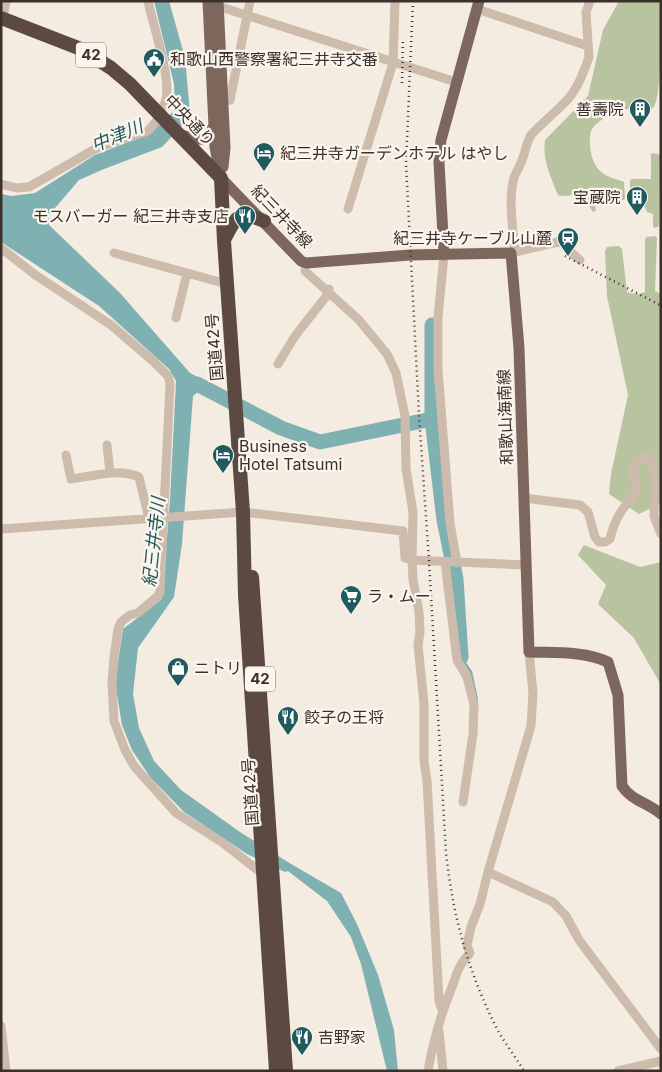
<svg xmlns="http://www.w3.org/2000/svg" width="662" height="1072" viewBox="0 0 662 1072" font-family="Inter,'Noto Sans JP',sans-serif">
<rect width="100%" height="100%" fill="#f4ebe1"/>
<path fill="#b8c4a0" d="M 619,1 L 661,1 C 661,21 662,93 654,107 C 649,113 635,108 628,109 C 617,110 599,119 592,129 C 588,136 590,155 594,162 C 600,176 611,177 624,182 L 625,198 L 624,200 L 613,201 L 606,195 L 597,196 L 594,199 L 596,210 L 593,212 L 581,194 C 573,194 565,198 558,195 C 551,177 542,160 545,140 L 588,96 L 603,30 Z
M 653,153 L 660,155 L 659,226 L 655,228 L 653,227 L 653,214 L 647,212 L 645,207 L 641,206 L 641,199 L 630,197 L 630,181 L 631,179 L 651,179 L 651,154 Z
M 655,236 L 657,238 L 655,291 L 661,294 L 661,503 L 639,514 L 609,494 L 611,474 L 628,395 L 607,296 L 605,251 L 607,247 L 619,246 L 622,249 L 627,292 C 632,294 640,295 645,292 L 645,240 L 646,237 Z
M 584,545 L 640,567 L 661,562 L 661,685 L 634,638 L 598,604 L 606,585 L 578,555 Z"/>
<path fill="#7fb0b2" d="M 154,1 L 169,1 L 185,58 L 190,113 L 188,119 L 162,147 L 104,169 L 79,180 L 49,215 L 49,225 L 120,293 L 190,373 L 216,387 L 213,399 L 198,392 L 193,396 L 182,544 L 174,597 L 138,648 L 133,694 L 139,728 L 154,761 L 181,790 L 240,832 L 291,864 L 341,893 L 357,924 L 378,975 L 394,1030 L 398,1071 L 387,1071 L 361,964 L 351,937 L 327,901 L 288,871 L 285,872 L 247,854 L 184,812 L 150,777 L 132,750 L 122,725 L 115,682 L 123,629 L 162,599 L 170,500 L 176,381 L 169,369 L 99,306 L 1,242 L 1,194 L 12,196 L 35,193 L 95,155 L 149,134 L 175,110 L 174,84 Z"/>
<g fill="none" stroke-linecap="round" stroke-linejoin="round">
<path stroke="#7fb0b2" stroke-width="2.5" d="M 461,657 L 471,672 L 477,700"/>
<path stroke="#7fb0b2" stroke-width="15" d="M 432,325 L 432,419 L 444,520 L 456,579 L 461,657
M 197,384 L 281,428 L 320,442 L 432,419"/>
<path stroke="#cdbbac" stroke-width="9" d="M 148,1 C 153,26 173,81 165,103 C 164,106 160,110 157,112
M 214,8 L 224,8 L 456,82
M 477,9 L 588,46
M 3,18 L 6,1
M 222,101 L 230,100 L 250,1
M 1,184 L 17,188 L 29,187 L 97,148 L 148,131 L 161,116
M 348,209 L 393,63 L 395,1
M 1,248 L 34,274 L 111,325 L 153,361 L 168,376 L 170,384 L 160,592 L 158,596 L 138,613 L 130,615 L 121,622 L 118,629 L 114,657 L 112,682 L 114,721 L 125,750 L 134,766 L 176,813 L 223,843 L 264,875
M 515,252 C 513,231 508,198 514,178 C 516,172 520,166 522,160 C 526,151 526,143 531,135 C 543,122 556,112 568,99 C 578,88 584,71 589,57 L 586,12 L 590,1
M 114,253 L 227,284
M 511,253 L 562,241 C 565,248 574,255 580,260
M 444,255 L 438,318 L 438,370 L 450,523 L 457,563
M 306,263 L 305,271 L 359,320 L 387,354 L 396,373 L 405,416 L 406,469 L 413,512 L 412,560 L 413,579 L 419,612 L 420,632 L 418,645 L 424,704 L 424,761 L 427,781 L 439,1001 L 442,1010
M 176,318 L 187,273
M 278,364 L 295,336 L 328,294 L 329,289
M 107,445 L 110,473
M 66,455 L 71,479 C 93,476 118,468 139,477 L 149,519
M 524,498 L 580,505 L 588,512 L 595,537 L 599,542 L 605,542 L 610,539 C 615,517 623,508 637,491 L 633,467 L 637,461 L 649,456 L 655,477 L 654,516 L 661,534
M 1,529 L 243,512 L 403,531 L 405,558 L 412,560 L 526,565
M 445,562 L 457,660 L 467,677 L 474,705 L 473,734 L 463,802
M 488,872 L 553,902 L 566,916 L 579,940 L 661,1049
M 1,1026 L 6,1071
M 439,1031 L 443,1071
M 428,1071 C 433,1042 441,1014 452,987 C 457,973 459,964 470,953 L 467,945 L 471,927 L 480,904 L 488,872 L 531,726 L 533,693 L 529,652
M 618,1071 L 661,1061"/>
<path stroke="#7d675c" stroke-width="11" d="M 208,1 L 215,147 L 221,178
M 218,1 L 225,148 L 223,167
M 181,135 C 192,137 198,143 210,136 L 213,127
M 221,178 L 301,261 L 306,263 L 410,255 L 511,253 L 519,348 L 529,652 C 554,653 585,651 608,662 L 618,695 L 622,786 C 631,800 648,803 661,814
M 444,255 L 439,162 L 441,140 L 479,1"/>
<path stroke="#5c4a42" stroke-width="14" d="M 1,18 L 81,49 L 111,68 L 130,84 L 221,178 L 224,241 L 243,512 L 245,595 L 276,1071
M 224,240 C 235,218 238,209 264,221
M 252,577 L 286,1071"/>
<path stroke="#3b302b" stroke-width="2.5" stroke-dasharray="1 4" stroke-linecap="butt" d="M 413,1 L 406,163 L 419,415 L 429,561 L 446,853 C 453,916 467,968 495,1025 C 503,1041 515,1056 524,1071
M 402,83 L 403,38
M 565,256 L 660,305"/>
</g>
<defs>
<g id="civic-pin" transform="scale(1.125)"><path d="M0 17L-7.5 6A9.5 9.5 0 1 1 7.5 6Z" fill="#1f5a5e" stroke="#fbf5ee"/><path d="M-.6-6.5H3V-4.5H.6V-3L4-1V1h2V6H-6V1h2V-1L-.6-3ZM-1.2 2.5V6h2.4V2.5Z" fill="#fff"/></g>
<g id="building-pin" transform="scale(1.125)"><path d="M0 17L-7.5 6A9.5 9.5 0 1 1 7.5 6Z" fill="#1f5a5e" stroke="#fbf5ee"/><path d="M-4-6H4V6H1V3H-1V6H-4ZM-2.5-4.3h1.7v1.8h-1.7ZM.8-4.3h1.7v1.8H.8ZM-2.5-1h1.7V.8h-1.7ZM.8-1h1.7V.8H.8Z" fill="#fff"/></g>
<g id="hotel-pin" transform="scale(1.125)"><path d="M0 17L-7.5 6A9.5 9.5 0 1 1 7.5 6Z" fill="#1f5a5e" stroke="#fbf5ee"/><path d="M-6-4.5h1.5V1H6V5H4.5V3h-9V5H-6ZM-4 0a1.8 1.8 0 1 1 3.6 0ZM.5 0V-2.5h3Q6-2.5 6 0Z" fill="#fff"/></g>
<g id="restaurant-pin" transform="scale(1.125)"><path d="M0 17L-7.5 6A9.5 9.5 0 1 1 7.5 6Z" fill="#1f5a5e" stroke="#fbf5ee"/><path d="M-5-6h1v4h1v-4h1v4h1v-4h1v5L-1.5 .5V6h-2V.5L-5-1ZM5-6V6H3V1.5H1.5Q1.5-4 5-6Z" fill="#fff"/></g>
<g id="station-pin" transform="scale(1.125)"><path d="M0 17L-7.5 6A9.5 9.5 0 1 1 7.5 6Z" fill="#1f5a5e" stroke="#fbf5ee"/><path d="M-3-6H3Q5-6 5-4V2Q5 4 3 4L4.5 6H3L1.5 4h-3L-3 6H-4.5L-3 4Q-5 4-5 2V-4Q-5-6-3-6ZM-3.5-4v3h7v-3ZM-3.5 1v1.5H-2V1ZM2 1v1.5H3.5V1Z" fill="#fff"/></g>
<g id="supermarket-pin" transform="scale(1.125)"><path d="M0 17L-7.5 6A9.5 9.5 0 1 1 7.5 6Z" fill="#1f5a5e" stroke="#fbf5ee"/><path d="M-6-5.5h2.5l.6 2H6L4.5 2H-2.5L-4.4-4H-6ZM-1.5 3.2a1.3 1.3 0 1 0 .1 0ZM3 3.2a1.3 1.3 0 1 0 .1 0Z" fill="#fff"/></g>
<g id="shop-pin" transform="scale(1.125)"><path d="M0 17L-7.5 6A9.5 9.5 0 1 1 7.5 6Z" fill="#1f5a5e" stroke="#fbf5ee"/><path d="M-5-2.5h2.3a2.7 3.5 0 0 1 5.4 0H5L5.5 6h-11ZM-1.5-2.5h3a1.5 2.3 0 0 0-3 0Z" fill="#fff"/></g>
</defs>
<g fill-rule="evenodd">
<use href="#civic-pin" x="154" y="59"/>
<use href="#building-pin" x="640" y="109"/>
<use href="#hotel-pin" x="264" y="153"/>
<use href="#building-pin" x="637" y="197"/>
<use href="#restaurant-pin" x="245" y="216"/>
<use href="#station-pin" x="568" y="238"/>
<use href="#hotel-pin" x="223" y="455"/>
<use href="#supermarket-pin" x="351" y="596"/>
<use href="#shop-pin" x="178" y="668"/>
<use href="#restaurant-pin" x="288" y="717"/>
<use href="#restaurant-pin" x="302" y="1037"/>
</g>
<g text-anchor="middle" stroke-width="4.5" stroke-linejoin="round" paint-order="stroke">
<g fill="#fbf5ee" stroke="#756b66" stroke-width="1">
<rect x="76" y="42.5" width="30" height="25" rx="4"/>
<rect x="245" y="666.5" width="30" height="25" rx="4"/>
</g>
<g font-size="15" font-weight="bold" fill="#3b302b">
<text x="91" y="60">42</text>
<text x="260" y="684">42</text>
</g>
<g font-size="16" fill="#3b302b" stroke="#fbf5ee" text-anchor="start">
<text x="170" y="65">和歌山西警察署紀三井寺交番</text>
<text x="624" y="115" text-anchor="end">善壽院</text>
<text x="280" y="159">紀三井寺ガーデンホテル はやし</text>
<text x="621" y="203" text-anchor="end">宝蔵院</text>
<text x="229" y="222" text-anchor="end">モスバーガー 紀三井寺支店</text>
<text x="552" y="244" text-anchor="end">紀三井寺ケーブル山麓</text>
<text x="239" y="452">Business<tspan x="239" dy="18">Hotel Tatsumi</tspan></text>
<text x="367" y="602">ラ・ムー</text>
<text x="194" y="674">ニトリ</text>
<text x="304" y="723">餃子の王将</text>
<text x="318" y="1043">吉野家</text>
</g>
<g font-size="16" fill="#3b302b" stroke="#fbf5ee">
<text transform="translate(190 120) rotate(46)" y="6">中央通り</text>
<text transform="translate(282 216) rotate(46)" y="6">紀三井寺線</text>
<text transform="translate(214 347) rotate(-95)" y="6">国道42号</text>
<text transform="translate(505 417) rotate(-92)" y="6">和歌山海南線</text>
<text transform="translate(250 792) rotate(-94)" y="6">国道42号</text>
</g>
<g font-size="18" font-style="italic" fill="#1f5a5e" stroke="#fbf5ee">
<text transform="translate(117 136) rotate(-23)" y="6">中津川</text>
<text transform="translate(154 542) rotate(-84)" y="6">紀三井寺川</text>
</g>
</g>
<rect width="662" height="1072" fill="none" stroke="#3b302b" stroke-width="5"/>
</svg>
